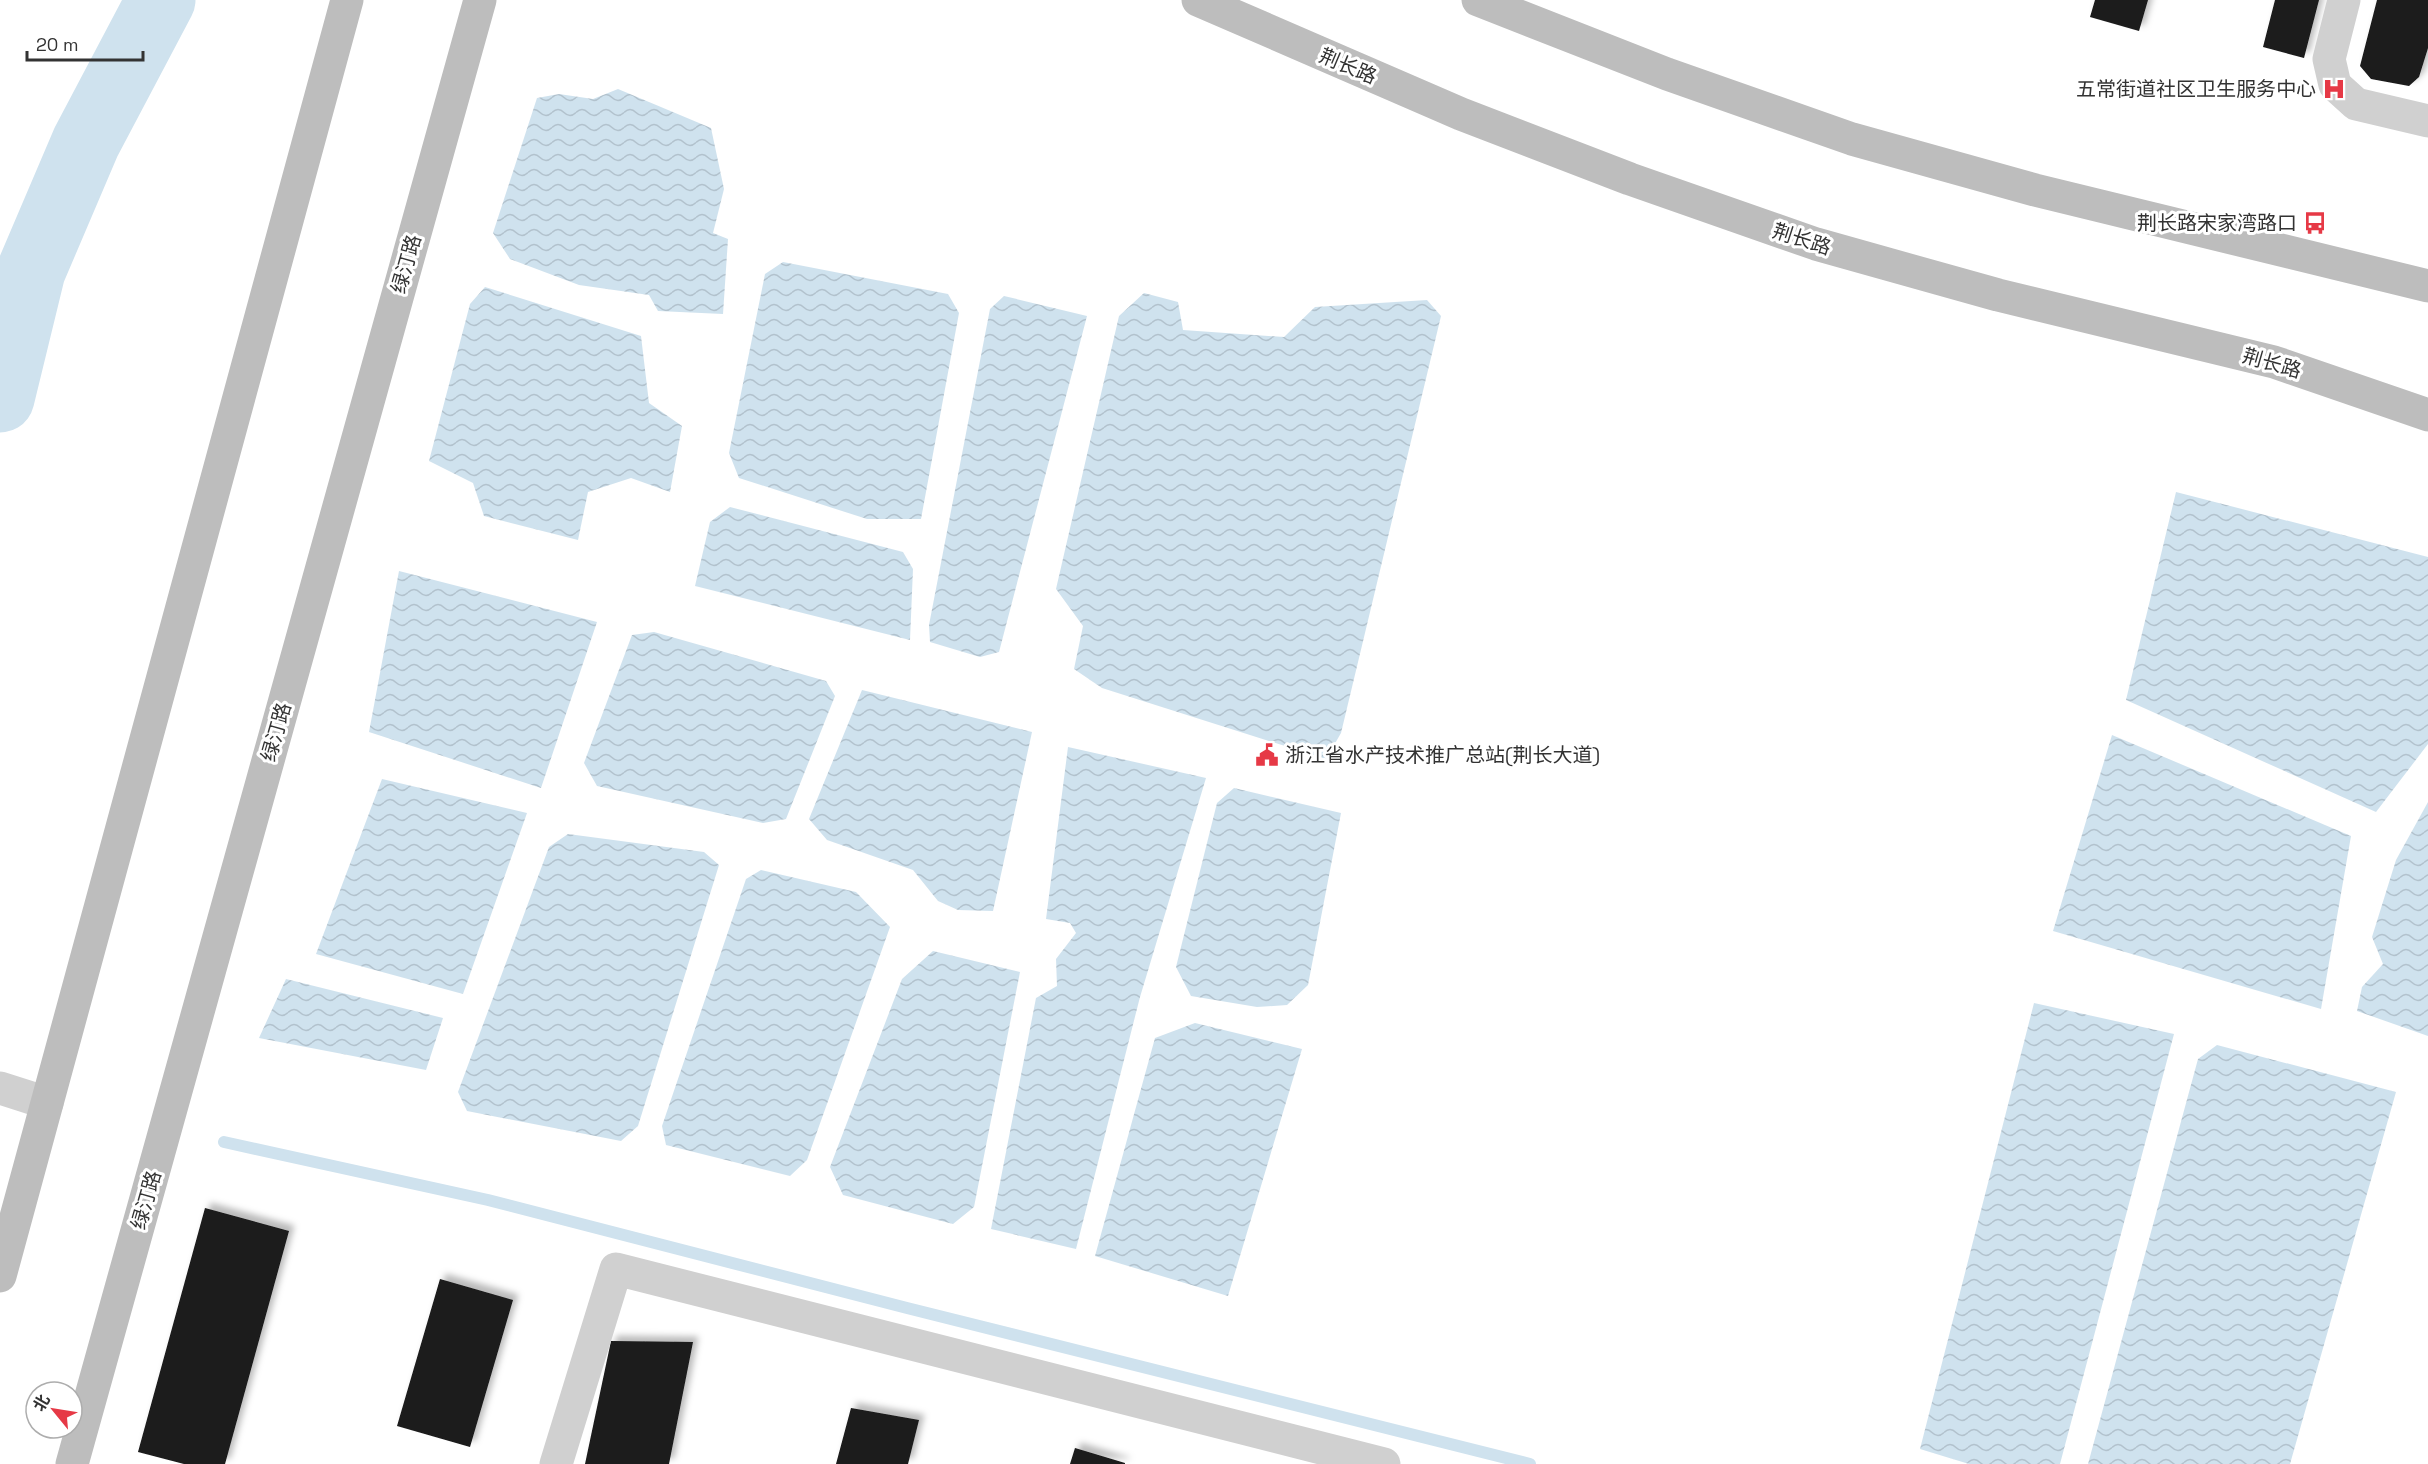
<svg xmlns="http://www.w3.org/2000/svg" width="2428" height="1464" viewBox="0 0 2428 1464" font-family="'Space Grotesk','Noto Sans SC',sans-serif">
<defs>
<pattern id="water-waves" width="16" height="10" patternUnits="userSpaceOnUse" patternTransform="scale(1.5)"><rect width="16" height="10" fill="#cfe2ee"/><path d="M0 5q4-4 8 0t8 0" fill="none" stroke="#b2c2cd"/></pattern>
<filter id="shadow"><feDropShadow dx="5.5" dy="-5.5" stdDeviation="3" flood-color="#0004"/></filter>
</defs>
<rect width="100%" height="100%" fill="#fff"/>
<path fill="url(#water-waves)" d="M 618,89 L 711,128 L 724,189 L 713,233 L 728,239 L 723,314 L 658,311 L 649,295 L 579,285 L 510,259 L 493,233 L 537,98 L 559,94 L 593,99 Z
M 783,262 L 948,294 L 959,313 L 921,519 L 867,519 L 739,478 L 729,453 L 765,274 Z
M 485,287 L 641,336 L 649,403 L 682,426 L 670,492 L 631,478 L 588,492 L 578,540 L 484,516 L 473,483 L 429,461 L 470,304 Z
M 1144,293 L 1178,302 L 1183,330 L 1284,337 L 1315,307 L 1427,300 L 1441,316 L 1341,733 L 1326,759 L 1102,688 L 1074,669 L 1083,626 L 1056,589 L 1119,316 Z
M 1004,296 L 1087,316 L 999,652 L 980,657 L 930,642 L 929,625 L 990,309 Z
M 2176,492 L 2428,557 L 2428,744 L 2376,812 L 2126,700 Z
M 730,507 L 903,552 L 913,569 L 910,640 L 695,586 L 710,522 Z
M 399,571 L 597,622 L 541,788 L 369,732 Z
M 654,632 L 826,681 L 835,696 L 786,819 L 763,823 L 597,786 L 584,763 L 632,635 Z
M 862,690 L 1032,732 L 993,911 L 958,910 L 938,901 L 913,870 L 827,840 L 809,819 Z
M 2112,735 L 2351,836 L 2321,1009 L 2053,931 Z
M 1068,747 L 1206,778 L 1140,997 L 1076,1249 L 991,1229 L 1036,998 L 1057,986 L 1056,959 L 1076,933 L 1070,923 L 1046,919 Z
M 382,779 L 527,813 L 463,994 L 316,954 Z
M 1234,788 L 1341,813 L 1308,985 L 1287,1005 L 1257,1007 L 1191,996 L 1176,967 L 1217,803 Z
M 2428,802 L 2428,1036 L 2357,1011 L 2362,987 L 2383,964 L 2372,937 L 2396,860 Z
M 568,834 L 704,852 L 719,865 L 638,1126 L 621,1141 L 467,1111 L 458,1092 L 549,847 Z
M 761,870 L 856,892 L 890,927 L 807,1160 L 790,1176 L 666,1145 L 662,1126 L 746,879 Z
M 933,951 L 1020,972 L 974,1207 L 953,1224 L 843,1195 L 830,1167 L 902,979 Z
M 286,979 L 443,1018 L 426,1070 L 259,1038 Z
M 2034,1003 L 2174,1034 L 2060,1464 L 1969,1464 L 1920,1449 Z
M 1195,1023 L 1302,1049 L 1228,1296 L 1095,1256 L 1155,1038 Z
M 2217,1045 L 2396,1092 L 2290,1464 L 2088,1464 L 2198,1059 Z"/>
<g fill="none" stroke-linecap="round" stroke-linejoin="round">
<path stroke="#cfe2ee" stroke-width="12" d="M 224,1142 L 488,1200 L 907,1308 L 1530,1464"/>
<path stroke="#cfe2ee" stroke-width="69" d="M 0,398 L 31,271 L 86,142 L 161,0"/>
</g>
<path fill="#1a1a1a" filter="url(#shadow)" d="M 2095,0 L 2148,0 L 2139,31 L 2090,17 Z
M 2275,0 L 2319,0 L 2304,58 L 2263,47 Z
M 2377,0 L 2428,0 L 2428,48 L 2419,77 L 2409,86 L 2371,79 L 2360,66 Z
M 205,1208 L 289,1231 L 225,1464 L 184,1464 L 138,1452 Z
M 440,1279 L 513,1300 L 470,1447 L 397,1426 Z
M 611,1341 L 693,1342 L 669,1464 L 585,1464 Z
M 851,1408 L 919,1420 L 908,1464 L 836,1464 Z
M 1075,1448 L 1125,1463 L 1125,1464 L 1070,1464 Z"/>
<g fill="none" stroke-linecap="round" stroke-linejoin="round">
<path stroke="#d0d0d0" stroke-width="33" d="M 2344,0 L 2329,59 L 2335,85 L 2356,104 L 2428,121
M 0,1088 L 47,1103
M 556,1464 L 616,1269 L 1384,1464"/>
<path stroke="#bdbdbd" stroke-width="33" d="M 1198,0 L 1461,114 L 1630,179 L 1816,244 L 1998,295 L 2274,362 L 2428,415
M 1478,0 L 1667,74 L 1852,139 L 2035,190 L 2428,286
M 0,1276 L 347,0
M 72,1464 L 480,0"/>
</g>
<defs>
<g id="hospital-bare" transform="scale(1.8)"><path d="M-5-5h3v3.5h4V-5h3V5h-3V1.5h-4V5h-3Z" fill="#e63946" stroke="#fff" stroke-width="2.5" paint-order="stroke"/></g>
<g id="bus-bare" transform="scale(1.8)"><path d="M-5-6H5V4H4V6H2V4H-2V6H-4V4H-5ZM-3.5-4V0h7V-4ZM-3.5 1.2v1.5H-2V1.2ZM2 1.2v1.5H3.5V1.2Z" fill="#e63946" stroke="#fff" stroke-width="2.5" paint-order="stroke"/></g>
<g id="civic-bare" transform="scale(1.8)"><path d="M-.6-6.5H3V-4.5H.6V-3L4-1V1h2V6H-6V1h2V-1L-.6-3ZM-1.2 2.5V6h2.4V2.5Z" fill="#e63946" stroke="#fff" stroke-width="2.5" paint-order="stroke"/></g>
</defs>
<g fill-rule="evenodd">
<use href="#hospital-bare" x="2334" y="89"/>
<use href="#bus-bare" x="2315" y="223"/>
<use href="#civic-bare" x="1267" y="755"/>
</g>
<g text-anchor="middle" stroke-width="6" stroke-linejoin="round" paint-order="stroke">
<g font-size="20" fill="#333" stroke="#fff">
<text transform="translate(1348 66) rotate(23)" y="7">荆长路</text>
<text transform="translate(1802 239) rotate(18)" y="7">荆长路</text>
<text transform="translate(406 264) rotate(-74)" y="7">绿汀路</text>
<text transform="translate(2272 363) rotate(16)" y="7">荆长路</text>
<text transform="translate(276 732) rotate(-74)" y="7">绿汀路</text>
<text transform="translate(146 1200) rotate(-74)" y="7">绿汀路</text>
</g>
<g font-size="20" fill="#333" stroke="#fff" text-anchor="end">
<text x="2316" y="96">五常街道社区卫生服务中心</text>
<text x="2297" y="230">荆长路宋家湾路口</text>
<text x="1285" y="762" text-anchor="start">浙江省水产技术推广总站(荆长大道)</text>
</g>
</g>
<g transform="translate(54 1410) rotate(300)"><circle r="28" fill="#ffffff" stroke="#adadad" stroke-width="1.5"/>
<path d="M0-4.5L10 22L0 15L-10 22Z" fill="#e63946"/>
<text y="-9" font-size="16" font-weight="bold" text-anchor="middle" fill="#333333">北</text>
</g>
<path d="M27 51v9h116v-9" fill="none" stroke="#333333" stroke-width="3"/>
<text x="36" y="51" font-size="18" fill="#333333" stroke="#ffffff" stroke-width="4.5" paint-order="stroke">20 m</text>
</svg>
